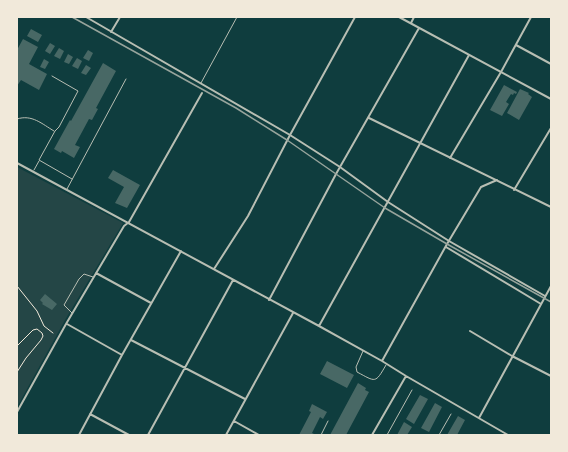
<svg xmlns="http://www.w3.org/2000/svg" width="568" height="452" viewBox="0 0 568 452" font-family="Figtree,sans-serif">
<rect width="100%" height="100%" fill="#0f3d3e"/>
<path fill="#244646" d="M 17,167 L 123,223 L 65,320 L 17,407 Z"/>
<path fill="#486865" d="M 31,29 L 42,35 L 38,42 L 27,36 Z
M 23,39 L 38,47 L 29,64 L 47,74 L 39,90 L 21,80 L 17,86 L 17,50 Z
M 50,43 L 55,46 L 50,54 L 45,51 Z
M 59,48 L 64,51 L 60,59 L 54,56 Z
M 88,50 L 93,53 L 89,61 L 83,58 Z
M 68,54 L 73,57 L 69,64 L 64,62 Z
M 77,58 L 82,61 L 78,69 L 72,66 Z
M 44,59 L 49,62 L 45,69 L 40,67 Z
M 103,63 L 116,71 L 96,108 L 98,109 L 92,120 L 89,119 L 75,145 L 80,147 L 74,158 L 62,151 L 61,153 L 54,149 L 70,120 L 71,121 Z
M 86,65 L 91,68 L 86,75 L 81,73 Z
M 504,85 L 517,92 L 516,94 L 514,93 L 513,95 L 511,94 L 506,102 L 509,104 L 502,116 L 490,110 Z
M 520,89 L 529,93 L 528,94 L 532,97 L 519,120 L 507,113 Z
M 113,170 L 140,185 L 127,208 L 115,203 L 124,187 L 108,178 Z
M 45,294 L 57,304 L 52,310 L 42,304 L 43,303 L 40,300 Z
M 327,361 L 354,375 L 347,388 L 320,374 Z
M 358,383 L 366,388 L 365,390 L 369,392 L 346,435 L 330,435 Z
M 420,395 L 428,399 L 414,424 L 406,419 Z
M 435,403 L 442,407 L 429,432 L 421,428 Z
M 312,404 L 327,412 L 323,419 L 320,417 L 312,433 L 316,435 L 299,435 L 311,412 L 309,411 Z
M 458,416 L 465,420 L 457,435 L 447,435 Z
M 404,422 L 412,427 L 407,435 L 397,435 Z"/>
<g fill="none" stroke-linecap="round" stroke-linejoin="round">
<path stroke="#f1e9da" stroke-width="1" d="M 17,286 L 37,311 L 44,326 L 53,333
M 17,346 L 33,330 L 37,329 L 42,333 L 43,336 L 41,340 L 26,358 L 17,372"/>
<path stroke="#b8beb3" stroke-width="1" d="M 52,76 L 78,91 L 59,127 L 55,131 L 39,160 L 72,179
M 201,83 L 237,17
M 17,119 C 32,114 42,124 54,131
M 34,170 L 39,161
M 67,189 L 126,79
M 72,313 L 64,305 L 79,279 L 84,274 L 93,277
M 363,351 L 356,367 L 357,372 C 376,382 375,384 386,365
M 321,435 L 328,421
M 387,435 L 412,390
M 439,435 L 451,414"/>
<path stroke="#b8beb3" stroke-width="2" d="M 86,17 L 290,135 L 340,167 L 388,202 L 449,241 L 545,296
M 399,17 L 551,99
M 411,23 L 414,17
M 111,32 L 120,17
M 516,45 L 551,64
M 369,118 L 551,207
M 450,158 L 501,72 L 531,17
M 17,163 L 319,326 L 382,361 L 406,376 L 508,435
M 514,190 L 551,128
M 446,247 L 541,304
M 214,269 L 248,216 L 290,135 L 355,17
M 96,273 L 151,303
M 269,300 L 336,174 L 419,28
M 67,324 L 122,355
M 319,326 L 469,55
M 470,331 L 512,356 L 551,376
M 131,340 L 245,399
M 382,361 L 447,244 L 481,187 L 497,180
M 17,412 L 66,324 L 124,226 L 129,222 L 202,93
M 90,414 L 129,435
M 479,418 L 551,286
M 234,421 L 259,435
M 79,435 L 122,355 L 181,251
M 148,435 L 233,280
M 226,435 L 293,313
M 372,435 L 406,376"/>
<path stroke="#97a49c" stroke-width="1.5" d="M 72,17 L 236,108 L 287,140 L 385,208 L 447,244 L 551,302"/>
</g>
<rect width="568" height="452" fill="none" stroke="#f1e9da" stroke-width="36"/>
</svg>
